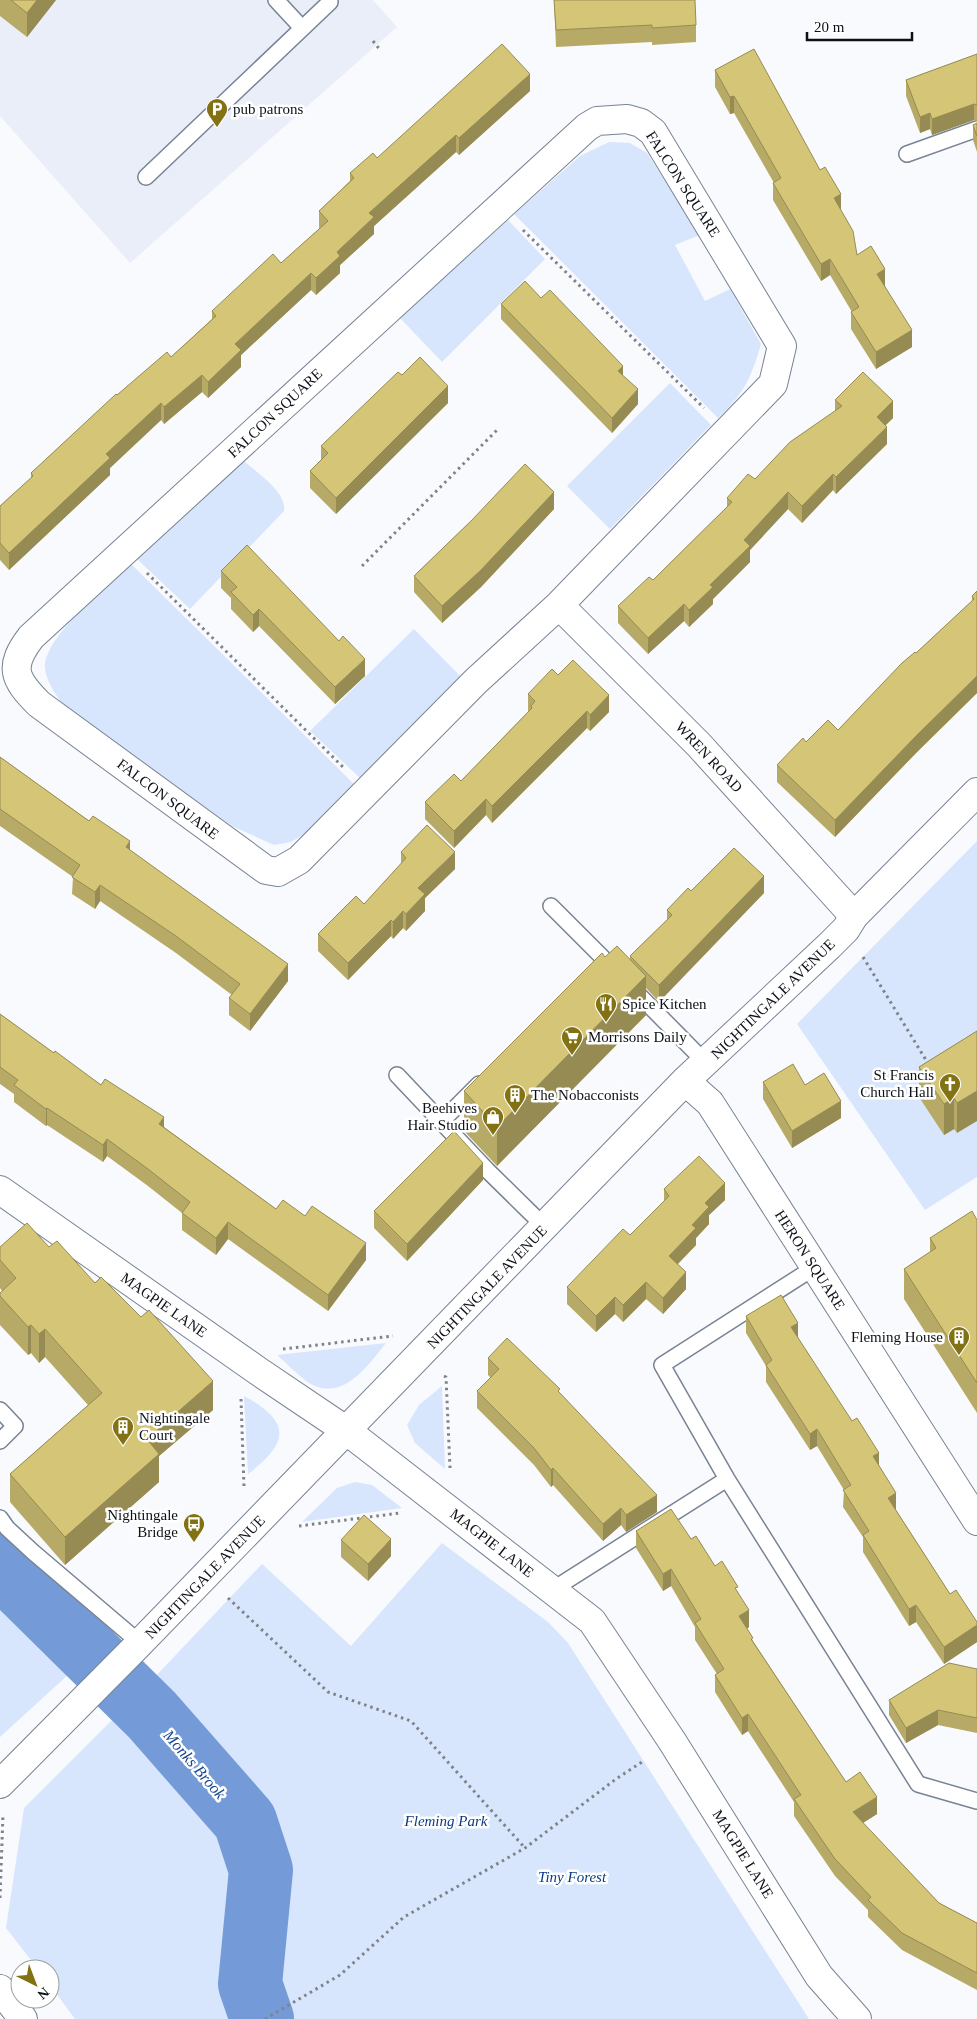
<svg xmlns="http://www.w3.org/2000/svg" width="977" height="2019" viewBox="0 0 977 2019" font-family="Georgia,serif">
<rect width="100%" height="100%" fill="#f8fafe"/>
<path fill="#e9eef9" d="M 0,0 L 373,0 L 397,27 L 130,263 L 0,116 Z"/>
<path fill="#d7e6fd" d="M 609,142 L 630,143 L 647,153 L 700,235 L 675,245 L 705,301 L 730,289 L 761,344 C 751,378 744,394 718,418 L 514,214 L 580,156 Z
M 508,220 L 545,259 L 442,362 L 400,318 Z
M 670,383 L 711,425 L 610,529 L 567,486 Z
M 244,461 C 257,473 287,492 284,511 L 190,609 L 137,559 Z
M 131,564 L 355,785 L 306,833 L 291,842 L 274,845 L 232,826 L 67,709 C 58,698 47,684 45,669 C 42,638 109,585 131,564 Z
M 414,629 L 460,676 L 360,778 L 310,731 Z
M 977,841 L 977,1177 L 925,1210 L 797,1024 Z
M 386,1343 C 367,1367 341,1405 306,1381 C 296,1373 287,1364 277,1355 Z
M 442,1386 L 445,1469 L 415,1443 L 407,1425 L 419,1405 Z
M 244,1396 C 292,1422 289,1443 248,1474 Z
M 355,1482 L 372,1485 L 402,1508 L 302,1522 L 337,1488 Z
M 442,1543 L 548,1622 L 568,1643 L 809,2019 L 75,2019 L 50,1985 L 50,1969 L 38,1969 L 6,1928 L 24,1808 L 152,1680 L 262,1564 L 351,1646 Z
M 0,1589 L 81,1663 L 0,1737 Z"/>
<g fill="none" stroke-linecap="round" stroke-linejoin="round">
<path stroke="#749bd8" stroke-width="64" d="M 0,1565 L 152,1715 L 245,1821 L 261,1870 L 250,1984 L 262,2019"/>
<g stroke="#788393" stroke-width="18">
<path id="lane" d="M 276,0 L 302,28
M 907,154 L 977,129
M 146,177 L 330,2
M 551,906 L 614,969
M 631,987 L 706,1063
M 397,1075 L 487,1170 L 545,1227
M 441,1122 L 479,1084
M 815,1267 L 662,1365 L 727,1479 L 918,1784 L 977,1801
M 0,1410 L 15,1426 L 0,1441
M 0,1518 L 7,1528 L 33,1552 L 140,1643
M 552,1590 L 727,1479"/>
</g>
<g stroke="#788393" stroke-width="30">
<path id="street" d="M 627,119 L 641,123 L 653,132 L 782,346 L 773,384 L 559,605 L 476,681 L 299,860 L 278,872 L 266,870 L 39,704 C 14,679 8,667 31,637 L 587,127 L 597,121 Z
M 559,605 L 699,745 L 854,916
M 685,1081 L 710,1103 L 977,1521
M 0,1190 L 258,1371 L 347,1431 L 592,1621 L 672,1741 L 819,1976 L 857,2019
M 0,1784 L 137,1646 L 685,1081 L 829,946 L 846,929 L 854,916 L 977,792"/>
</g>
<g stroke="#788393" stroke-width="30">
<path id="secondary" d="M 0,1989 L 23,2019"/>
</g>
<path stroke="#7f8287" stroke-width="3" stroke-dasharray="2.5 4" stroke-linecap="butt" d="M 373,41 L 381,51
M 523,230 L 704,408
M 362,566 L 498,429
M 147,573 L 345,769
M 863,957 L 929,1065
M 283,1349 L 393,1336
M 444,1376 L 446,1377 L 450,1468
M 241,1399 L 244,1487
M 299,1526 L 400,1513
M 228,1598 L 328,1692 L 411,1721 L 525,1848
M 0,1898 L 3,1814
M 265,2019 L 340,1975 L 404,1917 L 525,1848 L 616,1779 L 645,1760"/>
<use href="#lane" stroke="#fff" stroke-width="15"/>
<use href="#street" stroke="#fff" stroke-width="28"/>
<use href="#secondary" stroke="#fff" stroke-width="28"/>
</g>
<path fill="#b7aa66" d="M 0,0 L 56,0 L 27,37 L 0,16 Z
M 554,0 L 696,25 L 696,42 L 652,45 L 652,42 L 556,47 Z
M 977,54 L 977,121 L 974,120 L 932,135 L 930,129 L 920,133 L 906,96 L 906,80 Z
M 715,70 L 841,210 L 857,255 L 885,286 L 912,347 L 876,369 L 851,329 L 851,312 L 852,312 L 830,275 L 821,281 L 773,200 L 773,183 L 774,183 L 734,113 L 730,114 L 715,87 Z
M 530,91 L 459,155 L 456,152 L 374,226 L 374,234 L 340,265 L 340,273 L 316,295 L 311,290 L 241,355 L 241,367 L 208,398 L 202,392 L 164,424 L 161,420 L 110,468 L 110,475 L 9,570 L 0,560 L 0,506 L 31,478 L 31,473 L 117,395 L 171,357 L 212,319 L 212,311 L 281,263 L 319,229 L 319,211 L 350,181 L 350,173 L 377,158 Z
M 977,123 L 977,152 L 973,140 L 973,125 Z
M 541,298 L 623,376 L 638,404 L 612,433 L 501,319 L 501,304 Z
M 402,375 L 448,403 L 336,514 L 310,488 L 310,471 L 321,460 L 321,446 Z
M 835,400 L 893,418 L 885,425 L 887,444 L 836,494 L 833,490 L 802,523 L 788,509 L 750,550 L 750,562 L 713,599 L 713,604 L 689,627 L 684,621 L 648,654 L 618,623 L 618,606 L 653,580 L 727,507 L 727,498 L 755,479 L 835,411 Z
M 554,509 L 481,587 L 442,623 L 414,592 L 414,576 L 472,520 Z
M 221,571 L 365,676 L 335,704 L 259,626 L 253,632 L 231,609 L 231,598 L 221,588 Z
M 977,591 L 977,693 L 916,753 L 835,837 L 777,782 L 777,765 L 806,742 L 838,730 L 916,653 L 972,601 L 972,596 Z
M 558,675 L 609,712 L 590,731 L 587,728 L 492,823 L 486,815 L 454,848 L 425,819 L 425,802 L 461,781 L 528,712 L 528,694 Z
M 0,757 L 130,850 L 288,981 L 250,1031 L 229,1015 L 229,998 L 232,995 L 176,953 L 100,901 L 95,909 L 72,894 L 73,877 L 0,826 Z
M 401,852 L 455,869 L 425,898 L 425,911 L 406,931 L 403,928 L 393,939 L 391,936 L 348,980 L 318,951 L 318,934 L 364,904 L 401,865 Z
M 691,891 L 764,893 L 659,1002 L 646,988 L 646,1015 L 497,1166 L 464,1131 L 464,1091 L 605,957 L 630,960 L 630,956 L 667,920 L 667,910 Z
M 0,1014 L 54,1053 L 164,1127 L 276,1209 L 366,1260 L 328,1311 L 228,1239 L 216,1255 L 182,1230 L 182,1213 L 148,1186 L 107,1156 L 103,1162 L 47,1125 L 46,1126 L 14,1102 L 14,1094 L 0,1084 Z
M 977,1031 L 957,1133 L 954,1129 L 944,1135 L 919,1097 L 919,1067 Z
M 763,1082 L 805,1085 L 841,1118 L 792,1148 L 763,1099 Z
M 483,1180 L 407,1261 L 374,1228 L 374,1211 Z
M 664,1189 L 725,1200 L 709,1215 L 709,1224 L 696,1238 L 696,1245 L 678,1264 L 686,1289 L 663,1314 L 646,1299 L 623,1322 L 615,1314 L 596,1332 L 567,1304 L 567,1287 L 630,1235 L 664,1201 Z
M 977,1220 L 977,1413 L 904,1299 L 904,1269 L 930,1252 L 930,1238 Z
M 0,1247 L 49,1247 L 95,1283 L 213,1410 L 159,1456 L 159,1482 L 65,1565 L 10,1502 L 10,1474 L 88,1405 L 45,1357 L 39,1363 L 31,1353 L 28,1355 L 0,1325 L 0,1293 L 2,1291 L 0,1288 Z
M 746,1316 L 798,1338 L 879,1466 L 896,1510 L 950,1594 L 977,1622 L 977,1642 L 944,1664 L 916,1622 L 909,1626 L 863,1552 L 863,1537 L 843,1507 L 844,1490 L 817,1446 L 810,1450 L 766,1382 L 766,1366 L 746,1333 Z
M 488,1358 L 560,1393 L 657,1512 L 626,1532 L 621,1525 L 603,1541 L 553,1485 L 551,1487 L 534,1465 L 477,1408 L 477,1391 L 491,1378 L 488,1375 Z
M 636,1531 L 691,1539 L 738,1592 L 749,1627 L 747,1629 L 753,1641 L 846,1782 L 877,1814 L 863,1823 L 939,1903 L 977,1923 L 977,1990 L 902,1950 L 868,1917 L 868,1910 L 835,1876 L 794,1816 L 794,1802 L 748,1731 L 742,1735 L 715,1692 L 715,1675 L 717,1674 L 695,1640 L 695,1627 L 671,1586 L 663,1591 L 636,1548 Z
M 341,1540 L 391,1556 L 368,1581 L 341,1557 Z
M 977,1669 L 977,1733 L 938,1725 L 906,1743 L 889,1715 L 889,1700 Z"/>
<path fill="#958b53" d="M 37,0 L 56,0 L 27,37 L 27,13 Z
M 530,74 L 530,91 L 459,155 L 459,138 Z
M 734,96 L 734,113 L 730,114 L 730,97 Z
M 974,104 L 974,120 L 932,135 L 932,119 Z
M 930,113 L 930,129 L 920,133 L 920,117 Z
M 456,135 L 456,152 L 374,226 L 374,234 L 340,265 L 340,273 L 316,295 L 316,278 L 337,252 L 369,213 Z
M 841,194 L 841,211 L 834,198 Z
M 830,259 L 830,275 L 821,281 L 821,264 Z
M 885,269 L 885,286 L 877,291 L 877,274 Z
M 311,273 L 311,290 L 241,355 L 241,367 L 208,398 L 208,382 L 235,344 Z
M 912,330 L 912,347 L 876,369 L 876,352 Z
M 623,366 L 623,381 L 618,371 Z
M 202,375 L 202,392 L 164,424 L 164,407 Z
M 448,386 L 448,403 L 336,514 L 336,498 Z
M 638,389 L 638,404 L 612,433 L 612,418 Z
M 893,401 L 893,418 L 877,434 L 877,417 Z
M 161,403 L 161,420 L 110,468 L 110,475 L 9,570 L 9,553 L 106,454 Z
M 887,427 L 887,444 L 836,494 L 836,477 Z
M 833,474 L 833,490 L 802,523 L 802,506 Z
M 554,492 L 554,509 L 481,587 L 442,623 L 442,606 Z
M 788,492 L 788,509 L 750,550 L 750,562 L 713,599 L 713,604 L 689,627 L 689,610 L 710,585 L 744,540 Z
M 684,604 L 684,621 L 648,654 L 648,638 Z
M 259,609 L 259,626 L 253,632 L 253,615 Z
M 365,659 L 365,676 L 335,704 L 335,687 Z
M 977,676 L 977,693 L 916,753 L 835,837 L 835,820 L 916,736 Z
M 609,695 L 609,712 L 590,731 L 590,715 Z
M 587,711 L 587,728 L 492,823 L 492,806 Z
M 486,799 L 486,815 L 454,848 L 454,831 Z
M 130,841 L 130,858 L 126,847 Z
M 455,852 L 455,869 L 425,898 L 425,911 L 406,931 L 406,914 L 418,888 Z
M 764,876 L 764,893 L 659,1002 L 659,985 Z
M 100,885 L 100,901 L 95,909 L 95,892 Z
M 403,911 L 403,928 L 393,939 L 393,922 Z
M 391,920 L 391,936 L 348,980 L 348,963 Z
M 288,964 L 288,981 L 250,1031 L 250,1014 Z
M 646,976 L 646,1015 L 497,1166 L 497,1127 Z
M 977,1091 L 977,1121 L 957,1133 L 957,1103 Z
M 954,1098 L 954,1129 L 944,1135 L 944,1104 Z
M 841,1101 L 841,1118 L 792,1148 L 792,1131 Z
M 47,1108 L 47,1125 L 46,1126 L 46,1109 Z
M 164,1117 L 164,1134 L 159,1124 Z
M 107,1139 L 107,1156 L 103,1162 L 103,1145 Z
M 483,1163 L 483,1180 L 407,1261 L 407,1244 Z
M 725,1183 L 725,1200 L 709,1215 L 709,1224 L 696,1238 L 696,1245 L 669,1273 L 669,1256 L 705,1203 Z
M 228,1222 L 228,1239 L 216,1255 L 216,1238 Z
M 366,1243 L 366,1260 L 328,1311 L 328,1295 Z
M 686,1272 L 686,1289 L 663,1314 L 663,1298 Z
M 646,1282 L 646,1299 L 623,1322 L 623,1305 Z
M 615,1297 L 615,1314 L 596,1332 L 596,1316 Z
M 798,1323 L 798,1340 L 791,1327 Z
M 31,1325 L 31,1353 L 28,1355 L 28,1327 Z
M 45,1329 L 45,1357 L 39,1363 L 39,1334 Z
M 213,1381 L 213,1410 L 159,1456 L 159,1482 L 65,1565 L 65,1537 L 147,1439 Z
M 817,1429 L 817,1446 L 810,1450 L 810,1434 Z
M 879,1453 L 879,1470 L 873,1456 Z
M 553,1468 L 553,1485 L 551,1487 L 551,1470 Z
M 896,1493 L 896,1510 L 888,1498 Z
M 657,1495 L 657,1512 L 626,1532 L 626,1515 Z
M 621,1508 L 621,1525 L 603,1541 L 603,1524 Z
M 391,1539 L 391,1556 L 368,1581 L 368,1564 Z
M 671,1569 L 671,1586 L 663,1591 L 663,1574 Z
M 916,1605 L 916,1622 L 909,1626 L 909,1609 Z
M 749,1610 L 749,1627 L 739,1633 L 739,1616 Z
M 977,1625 L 977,1642 L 944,1664 L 944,1647 Z
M 938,1710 L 938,1725 L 906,1743 L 906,1728 Z
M 748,1714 L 748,1731 L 742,1735 L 742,1718 Z
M 877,1797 L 877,1814 L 853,1829 L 853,1812 Z"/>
<path fill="#d5c677" stroke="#958b53" d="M 11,0 L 37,0 L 27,13 Z
M 554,0 L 695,0 L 696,25 L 652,28 L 652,25 L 556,30 Z
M 502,44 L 530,74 L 459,138 L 456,135 L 369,213 L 374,217 L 337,252 L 340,256 L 316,278 L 311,273 L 235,344 L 241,350 L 208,382 L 202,375 L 164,407 L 161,403 L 106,454 L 110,458 L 9,553 L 0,543 L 0,506 L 33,476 L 31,473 L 116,394 L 117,395 L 167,352 L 171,357 L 216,316 L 212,311 L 273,254 L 281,263 L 328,221 L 319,211 L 354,178 L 350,173 L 373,153 L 377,158 Z
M 754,49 L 820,170 L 825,167 L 841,194 L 834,198 L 853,231 L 857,255 L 871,246 L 885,269 L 877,274 L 912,330 L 876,352 L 851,312 L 859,307 L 830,259 L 821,264 L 773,183 L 781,178 L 734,96 L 730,97 L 715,70 Z
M 977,54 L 977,105 L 974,104 L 932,119 L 930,113 L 920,117 L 906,80 Z
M 977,123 L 977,136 L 973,125 Z
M 525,281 L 541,298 L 550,290 L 623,366 L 618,371 L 638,389 L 612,418 L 501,304 Z
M 420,357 L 448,386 L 336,498 L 310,471 L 328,453 L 321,446 L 398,372 L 402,375 Z
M 863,372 L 893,401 L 877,417 L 887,427 L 836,477 L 833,474 L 802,506 L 788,492 L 744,540 L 750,546 L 710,585 L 713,587 L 689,610 L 684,604 L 648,638 L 618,606 L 649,577 L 653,580 L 732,502 L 727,498 L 748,474 L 755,479 L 790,442 L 842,406 L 835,400 Z
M 525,464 L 554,492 L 481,570 L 442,606 L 414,576 L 472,520 Z
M 247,545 L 339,641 L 343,636 L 365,659 L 335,687 L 259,609 L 253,615 L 231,592 L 237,587 L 221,571 Z
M 977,591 L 977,676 L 916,736 L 835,820 L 777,765 L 803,738 L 806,742 L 828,720 L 838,730 L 902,663 L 915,652 L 916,653 L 974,599 L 972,596 Z
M 573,660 L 609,695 L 590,715 L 587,711 L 492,806 L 486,799 L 454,831 L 425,802 L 454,774 L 461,781 L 532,708 L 531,706 L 535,701 L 528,694 L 552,669 L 558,675 Z
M 0,757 L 89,821 L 93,816 L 130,841 L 126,847 L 288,964 L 250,1014 L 229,998 L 240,984 L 176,936 L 100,885 L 95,892 L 72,877 L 80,865 L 0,809 Z
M 427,825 L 455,852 L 418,888 L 425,894 L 406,914 L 403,911 L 393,922 L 391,920 L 348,963 L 318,934 L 356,896 L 364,904 L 406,858 L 401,852 Z
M 734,848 L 764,876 L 659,985 L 630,956 L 672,915 L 667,910 L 688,888 L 691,891 Z
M 617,946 L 646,976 L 497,1127 L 464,1091 L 602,953 L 605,957 Z
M 0,1014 L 54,1053 L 55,1051 L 101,1085 L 105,1079 L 164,1117 L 159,1124 L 276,1209 L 283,1200 L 305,1216 L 312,1206 L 366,1243 L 328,1295 L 228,1222 L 216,1238 L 182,1213 L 190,1202 L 148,1169 L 107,1139 L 103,1145 L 47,1108 L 46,1109 L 14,1085 L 18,1080 L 0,1067 Z
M 977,1031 L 977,1091 L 957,1103 L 954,1098 L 944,1104 L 919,1067 Z
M 793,1064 L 805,1085 L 824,1073 L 841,1101 L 792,1131 L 763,1082 Z
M 454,1131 L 483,1163 L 407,1244 L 374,1211 Z
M 699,1156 L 725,1183 L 705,1203 L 709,1207 L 692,1225 L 696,1228 L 669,1256 L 686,1272 L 663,1298 L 646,1282 L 623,1305 L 615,1297 L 596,1316 L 567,1287 L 623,1229 L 630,1235 L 669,1196 L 664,1189 Z
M 972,1211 L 977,1220 L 977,1383 L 904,1269 L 936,1248 L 930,1238 Z
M 27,1223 L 49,1247 L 57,1241 L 95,1283 L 101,1277 L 141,1317 L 149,1310 L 213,1381 L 147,1439 L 159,1454 L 65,1537 L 10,1474 L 102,1393 L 45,1329 L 39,1334 L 31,1325 L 28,1327 L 0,1296 L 0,1293 L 16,1278 L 0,1260 L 0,1247 Z
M 781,1295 L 798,1323 L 791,1327 L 852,1421 L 857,1418 L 879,1453 L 873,1456 L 896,1493 L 888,1498 L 950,1594 L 956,1590 L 977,1622 L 977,1625 L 944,1647 L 916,1605 L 909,1609 L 863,1535 L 869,1531 L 843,1490 L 851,1485 L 817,1429 L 810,1434 L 766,1365 L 772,1360 L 746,1316 Z
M 507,1338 L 560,1389 L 558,1391 L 657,1495 L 626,1515 L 621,1508 L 603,1524 L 553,1468 L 551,1470 L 534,1448 L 477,1391 L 499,1369 L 488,1358 Z
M 671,1509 L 691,1539 L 696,1536 L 715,1566 L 722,1561 L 738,1587 L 735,1588 L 749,1610 L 739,1616 L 753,1638 L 751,1639 L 846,1782 L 860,1772 L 877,1797 L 853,1812 L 939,1903 L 977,1923 L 977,1973 L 902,1933 L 868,1900 L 871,1897 L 835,1859 L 794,1799 L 801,1795 L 748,1714 L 742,1718 L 715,1675 L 724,1669 L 695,1623 L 701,1619 L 671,1569 L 663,1574 L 636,1531 Z
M 364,1515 L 391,1539 L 368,1564 L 341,1540 Z
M 949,1663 L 977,1669 L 977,1718 L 938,1710 L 906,1728 L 889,1700 Z"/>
<defs>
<g id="parking-pin" transform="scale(1.125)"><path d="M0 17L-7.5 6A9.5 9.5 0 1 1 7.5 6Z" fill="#827213" stroke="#fff"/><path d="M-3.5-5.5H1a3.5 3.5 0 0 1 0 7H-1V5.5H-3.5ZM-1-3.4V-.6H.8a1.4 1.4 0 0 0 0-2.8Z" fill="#fff"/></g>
<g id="restaurant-pin" transform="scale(1.125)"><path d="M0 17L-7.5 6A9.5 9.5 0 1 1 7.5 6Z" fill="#827213" stroke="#fff"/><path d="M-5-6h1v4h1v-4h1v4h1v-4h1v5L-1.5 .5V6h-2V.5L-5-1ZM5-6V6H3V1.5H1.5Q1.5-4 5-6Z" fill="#fff"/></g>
<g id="supermarket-pin" transform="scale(1.125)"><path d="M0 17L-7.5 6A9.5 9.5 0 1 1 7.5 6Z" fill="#827213" stroke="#fff"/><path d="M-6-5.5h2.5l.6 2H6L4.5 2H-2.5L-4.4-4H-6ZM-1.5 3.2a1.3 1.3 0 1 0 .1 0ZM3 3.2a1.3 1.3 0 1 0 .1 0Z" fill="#fff"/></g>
<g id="church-pin" transform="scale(1.125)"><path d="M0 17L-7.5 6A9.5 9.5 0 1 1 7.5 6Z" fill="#827213" stroke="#fff"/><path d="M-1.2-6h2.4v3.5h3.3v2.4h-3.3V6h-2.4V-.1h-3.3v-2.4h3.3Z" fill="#fff"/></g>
<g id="building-pin" transform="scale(1.125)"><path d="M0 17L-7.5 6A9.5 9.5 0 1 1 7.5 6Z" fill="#827213" stroke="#fff"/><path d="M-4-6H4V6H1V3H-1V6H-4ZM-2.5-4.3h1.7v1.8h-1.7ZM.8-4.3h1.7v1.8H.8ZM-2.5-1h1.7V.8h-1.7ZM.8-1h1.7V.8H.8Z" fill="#fff"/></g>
<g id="shop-pin" transform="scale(1.125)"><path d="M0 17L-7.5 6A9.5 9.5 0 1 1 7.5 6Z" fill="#827213" stroke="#fff"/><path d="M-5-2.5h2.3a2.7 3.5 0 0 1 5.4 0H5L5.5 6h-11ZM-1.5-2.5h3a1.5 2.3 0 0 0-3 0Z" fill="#fff"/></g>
<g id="bus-pin" transform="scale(1.125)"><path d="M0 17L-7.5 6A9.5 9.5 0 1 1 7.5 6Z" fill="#827213" stroke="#fff"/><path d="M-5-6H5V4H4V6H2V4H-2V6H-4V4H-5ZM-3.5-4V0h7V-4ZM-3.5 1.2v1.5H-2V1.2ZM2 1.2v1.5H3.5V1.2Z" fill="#fff"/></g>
</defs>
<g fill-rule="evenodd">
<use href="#parking-pin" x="217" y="109"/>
<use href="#restaurant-pin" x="606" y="1004"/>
<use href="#supermarket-pin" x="572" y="1037"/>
<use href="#church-pin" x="950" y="1084"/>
<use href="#building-pin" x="515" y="1095"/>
<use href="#shop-pin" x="493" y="1117"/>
<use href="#building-pin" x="959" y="1337"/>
<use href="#building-pin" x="123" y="1427"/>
<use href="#bus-pin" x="194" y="1524"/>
</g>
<g text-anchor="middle" stroke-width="5" stroke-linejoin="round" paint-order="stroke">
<g font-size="15" fill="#0d1117" stroke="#fff" text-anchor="start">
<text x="233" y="114">pub patrons</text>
<text x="622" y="1009">Spice Kitchen</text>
<text x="588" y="1042">Morrisons Daily</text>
<text x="934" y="1080" text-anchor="end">St Francis<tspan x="934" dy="17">Church Hall</tspan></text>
<text x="531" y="1100">The Nobacconists</text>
<text x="477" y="1113" text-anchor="end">Beehives<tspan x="477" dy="17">Hair Studio</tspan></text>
<text x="943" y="1342" text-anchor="end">Fleming House</text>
<text x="139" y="1423">Nightingale<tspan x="139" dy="17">Court</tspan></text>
<text x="178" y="1520" text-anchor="end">Nightingale<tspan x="178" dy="17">Bridge</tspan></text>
</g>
<g font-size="15" fill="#0d1117" stroke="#fff">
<text transform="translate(683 184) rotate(57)" y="5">FALCON SQUARE</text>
<text transform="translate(275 413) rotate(-43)" y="5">FALCON SQUARE</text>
<text transform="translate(709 757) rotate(47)" y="5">WREN ROAD</text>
<text transform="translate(168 799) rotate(37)" y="5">FALCON SQUARE</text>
<text transform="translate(773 999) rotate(-44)" y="5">NIGHTINGALE AVENUE</text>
<text transform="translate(810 1260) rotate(57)" y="5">HERON SQUARE</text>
<text transform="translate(487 1287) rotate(-46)" y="5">NIGHTINGALE AVENUE</text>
<text transform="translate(164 1305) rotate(35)" y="5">MAGPIE LANE</text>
<text transform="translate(492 1543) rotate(38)" y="5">MAGPIE LANE</text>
<text transform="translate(205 1577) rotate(-46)" y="5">NIGHTINGALE AVENUE</text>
<text transform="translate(743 1854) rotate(58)" y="5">MAGPIE LANE</text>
</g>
<g font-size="15" font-style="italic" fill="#0a3b83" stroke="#fff">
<text x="446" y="1826">Fleming Park</text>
<text x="572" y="1882">Tiny Forest</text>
</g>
<g font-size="16" font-style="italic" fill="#1a4992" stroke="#fff">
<text transform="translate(195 1764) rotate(49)" y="6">Monks Brook</text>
</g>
</g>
<g transform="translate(35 1984) rotate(138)"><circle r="24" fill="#ffffff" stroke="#9ea0a2"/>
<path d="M0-4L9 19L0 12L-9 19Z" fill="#827213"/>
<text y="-8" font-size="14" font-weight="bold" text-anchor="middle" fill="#0d1117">N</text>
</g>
<path d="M807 32v8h105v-8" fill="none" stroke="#0d1117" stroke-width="2.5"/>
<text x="814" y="32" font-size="15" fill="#0d1117" stroke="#ffffff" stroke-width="4" paint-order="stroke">20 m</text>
</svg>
